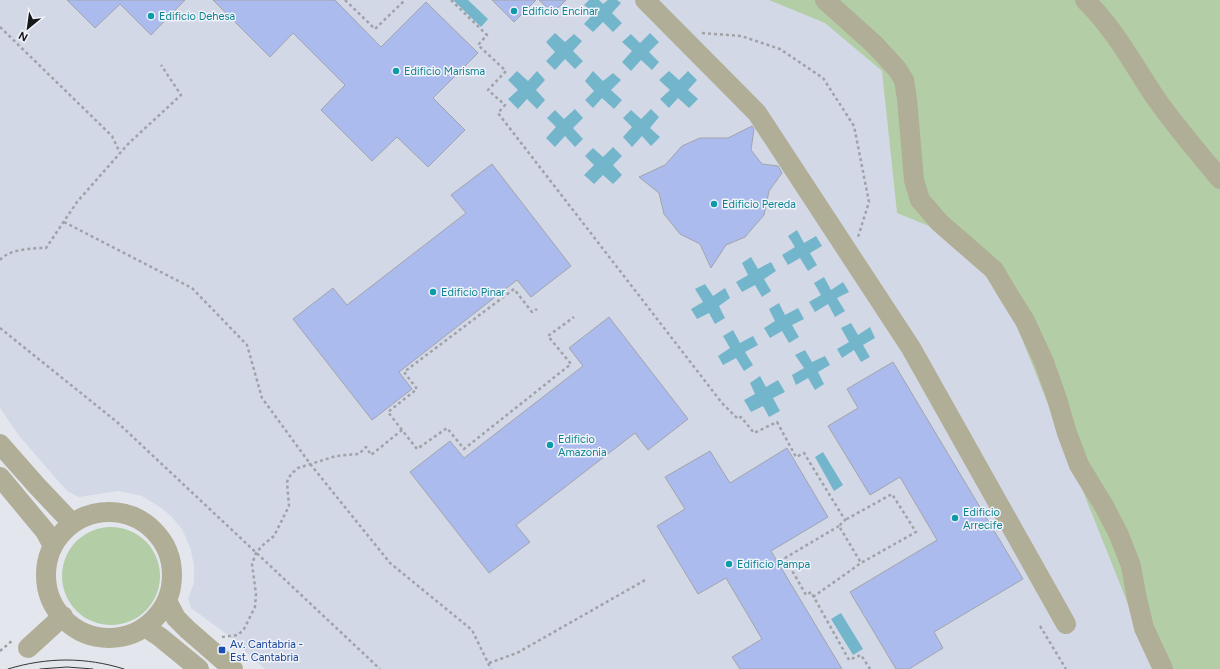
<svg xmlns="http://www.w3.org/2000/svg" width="1220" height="669" viewBox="0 0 1220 669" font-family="Figtree,sans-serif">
<rect width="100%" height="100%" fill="#e4e6ee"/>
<path fill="#d3d8e6" d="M 0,0 L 1220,0 L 1220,669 L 265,669 L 225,633 L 191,608 L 188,599 L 194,583 L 194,565 L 190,547 L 182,529 L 170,515 L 160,507 L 142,496 L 118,491 L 79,497 L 67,491 L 20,437 L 0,408 Z"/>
<path fill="#b3cda7" d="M 769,0 L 1220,0 L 1220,669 L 1154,669 L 1012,314 L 983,272 L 929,226 L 897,213 L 882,71 L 825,23 Z
M62 576a49 49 0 1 1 98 0a49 49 0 1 1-98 0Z"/>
<path fill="#73b6cb" d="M 453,0 L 468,0 L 488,19 L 481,27 Z
M 589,0 L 599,0 L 603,4 L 608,0 L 617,0 L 621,3 L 612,13 L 622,23 L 613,32 L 603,22 L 593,32 L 584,24 L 594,13 L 584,5 Z
M 555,33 L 565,42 L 574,34 L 582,41 L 573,51 L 583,61 L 575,69 L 565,59 L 555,70 L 546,61 L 555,52 L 546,42 Z
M 650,33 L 659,42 L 649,52 L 659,62 L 652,70 L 641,60 L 631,71 L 622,62 L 632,51 L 622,42 L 631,34 L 640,43 Z
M 517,71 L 528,81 L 537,71 L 545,80 L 536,90 L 545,100 L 537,109 L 527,99 L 518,109 L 508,99 L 518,90 L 508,80 Z
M 593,71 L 603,81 L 613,73 L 621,80 L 611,90 L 622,100 L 614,109 L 602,98 L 593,108 L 585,100 L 594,91 L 585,81 Z
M 669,71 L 679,80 L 688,71 L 697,80 L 688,90 L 698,99 L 689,108 L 678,98 L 669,108 L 660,99 L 670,90 L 659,80 Z
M 575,109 L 583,118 L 573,128 L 583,139 L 575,147 L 565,136 L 555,147 L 546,138 L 556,127 L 547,118 L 555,110 L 564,119 Z
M 651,109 L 659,117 L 650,128 L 660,137 L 651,146 L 642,136 L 632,147 L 623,137 L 632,127 L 623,118 L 631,110 L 641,119 Z
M 613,147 L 622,156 L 613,165 L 622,175 L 613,184 L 603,175 L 594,184 L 584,175 L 594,165 L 585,156 L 593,148 L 603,157 Z
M 797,230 L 804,243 L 816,236 L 822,246 L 810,253 L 817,265 L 808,271 L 800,258 L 788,265 L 782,255 L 795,247 L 788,236 Z
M 751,257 L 758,269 L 771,262 L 776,271 L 764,279 L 771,291 L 762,297 L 755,285 L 742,292 L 736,282 L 748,275 L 742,263 Z
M 824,277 L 831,290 L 843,282 L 849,292 L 837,298 L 845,311 L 835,317 L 828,304 L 815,312 L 809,302 L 821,295 L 814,283 Z
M 705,284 L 713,296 L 725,288 L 730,298 L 719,306 L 725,318 L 715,324 L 709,313 L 697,319 L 691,309 L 703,302 L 695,289 Z
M 779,303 L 785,315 L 798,308 L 804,319 L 792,325 L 799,337 L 789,343 L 782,331 L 770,338 L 764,328 L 775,321 L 769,309 Z
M 851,323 L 858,335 L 870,327 L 875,338 L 863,345 L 870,357 L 861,362 L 854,350 L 842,358 L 837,349 L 849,342 L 841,328 Z
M 733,330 L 740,343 L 753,336 L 758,345 L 745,352 L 753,365 L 744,371 L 736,358 L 723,365 L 718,356 L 730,348 L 723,336 Z
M 805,350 L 812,362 L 825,356 L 830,365 L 818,372 L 824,384 L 815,390 L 808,378 L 796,385 L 792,375 L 804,368 L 795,355 Z
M 760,376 L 766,387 L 778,380 L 785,392 L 773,398 L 780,411 L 769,417 L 763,406 L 751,412 L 744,400 L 755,394 L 750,383 Z
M 823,452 L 843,485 L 834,491 L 815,457 Z
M 841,613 L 863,649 L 853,655 L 831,619 Z"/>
<path fill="#abbbed" stroke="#a2a4ab" d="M 67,0 L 185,0 L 151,35 L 120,4 L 95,28 Z
M 213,0 L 335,0 L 381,47 L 426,2 L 478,53 L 433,98 L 465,130 L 428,167 L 397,137 L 372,161 L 321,110 L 345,85 L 293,33 L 270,57 Z
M 492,0 L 536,0 L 514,22 Z
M 539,0 L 566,0 L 553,13 Z
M 752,126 L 754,129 L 751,150 L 762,164 L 778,166 L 782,173 L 769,191 L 764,215 L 745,237 L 726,245 L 711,268 L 700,244 L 680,234 L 664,214 L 659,193 L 639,177 L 665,165 L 682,146 L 700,138 L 728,138 Z
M 492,164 L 571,266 L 531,297 L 517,280 L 399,372 L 412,389 L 372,420 L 293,319 L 333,288 L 347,305 L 466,213 L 451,195 Z
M 609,317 L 688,419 L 648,450 L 635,433 L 516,525 L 530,542 L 489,573 L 410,472 L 450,441 L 464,458 L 583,366 L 569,348 Z
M 893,362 L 1023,579 L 934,632 L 943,648 L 909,669 L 896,669 L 850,592 L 937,540 L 900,477 L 870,495 L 828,426 L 858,408 L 847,389 Z
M 787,448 L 828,517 L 771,551 L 842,669 L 740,669 L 732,657 L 762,639 L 726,578 L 698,594 L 657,526 L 685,509 L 665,477 L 710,451 L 730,483 Z"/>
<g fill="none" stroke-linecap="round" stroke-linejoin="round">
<path stroke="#a0a2a8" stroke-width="2.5" stroke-dasharray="3 3" stroke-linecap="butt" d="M 345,0 L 375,29 L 405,0
M 451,0 L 487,35 L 478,45 L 506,71 L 488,90 L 505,105 L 498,113 L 722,403 L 738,419 L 741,417 L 754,433 L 777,422 L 796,457 L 804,453 L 845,520 L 839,526 L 861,563
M 0,27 L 112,136 L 120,153
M 702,33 L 741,36 L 780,49 L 823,78 L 854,126 L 869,202 L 858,237
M 64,222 L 192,288 L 247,345 L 262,398 L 311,465 L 390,563 L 472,630 L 491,669
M 0,260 C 9,249 33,248 46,248 L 77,202 L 128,144 L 181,95 L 161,65
M 0,328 L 117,422 L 380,669
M 402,430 L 388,412 L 417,389 L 404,372 L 514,289 L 532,312 L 537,309
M 839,526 L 785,558 L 806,595 L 811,592 L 849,660 L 861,655 L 870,669
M 813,597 L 861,563 L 916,532 L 892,494 L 845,520
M 1040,626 L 1066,669
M 222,637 L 238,635 L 244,629 L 255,607 L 256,594 L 252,564 L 256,553 L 263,545 L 274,536 L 289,506 L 287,482 L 291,474 L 298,468 L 336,456 L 359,454 L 366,447 L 371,455 L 402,430 L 417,449 L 447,428 L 464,449 L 571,364 L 548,336 L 574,317
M 0,651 L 13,640
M 489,663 L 517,653 L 647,579"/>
<path stroke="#b0ae96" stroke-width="20" d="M 645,0 L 757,113 L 911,348 L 1066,624
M 825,0 L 875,45 L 897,69 L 904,80 L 907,99 L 914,180 L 920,200 L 940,223 L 994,270 L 1007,292 L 1025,321 L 1044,362 L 1057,399 L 1067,433 L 1079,465 L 1104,506 L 1119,535 L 1131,566 L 1137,599 L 1144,628 L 1163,669
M 1085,0 C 1114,28 1133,64 1155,97 C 1175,126 1198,152 1220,179
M 0,444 L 37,486 L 72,523
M 0,477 L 45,531 L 53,546
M46 575a63 63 0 1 1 126 0a63 63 0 1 1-126 0Z
M 167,601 L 176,618 L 188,630 L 233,669
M 145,627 L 160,637 L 199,669
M 28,648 L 63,616"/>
<path stroke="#343638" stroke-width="1" d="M 8,669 C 47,657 86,657 124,669
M 40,669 L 67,667 L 93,669"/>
</g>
<g fill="#0f9aa8" stroke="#f1f3fb" stroke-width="1.5">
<circle cx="514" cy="11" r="4"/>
<circle cx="151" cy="16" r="4"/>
<circle cx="396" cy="71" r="4"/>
<circle cx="714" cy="204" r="4"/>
<circle cx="433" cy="292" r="4"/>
<circle cx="550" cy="445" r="4"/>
<circle cx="955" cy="518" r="4"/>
<circle cx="729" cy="564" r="4"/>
</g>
<rect fill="#1a4fb4" stroke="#f1f3fb" stroke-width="1.5" x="218" y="646" width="8" height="8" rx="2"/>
<g text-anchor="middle" stroke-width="3" stroke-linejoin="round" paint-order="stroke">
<g font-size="11" fill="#0d838f" stroke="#f1f3fb" text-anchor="start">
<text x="522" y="15">Edificio Encinar</text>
<text x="159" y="20">Edificio Dehesa</text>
<text x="404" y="75">Edificio Marisma</text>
<text x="722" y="208">Edificio Pereda</text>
<text x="441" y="296">Edificio Pinar</text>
<text x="558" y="443">Edificio<tspan x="558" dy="13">Amazonia</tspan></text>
<text x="963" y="516">Edificio<tspan x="963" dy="13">Arrecife</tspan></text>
<text x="737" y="568">Edificio Pampa</text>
</g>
<g font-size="11" fill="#164399" stroke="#f1f3fb" text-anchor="start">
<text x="230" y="648">Av. Cantabria -<tspan x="230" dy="13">Est. Cantabria</tspan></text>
</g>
</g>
<g transform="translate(28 28) rotate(209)" stroke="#f1f3fb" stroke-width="3" paint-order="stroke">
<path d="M0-3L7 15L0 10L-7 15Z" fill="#161719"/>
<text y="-6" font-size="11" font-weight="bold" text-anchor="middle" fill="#161719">N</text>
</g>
</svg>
